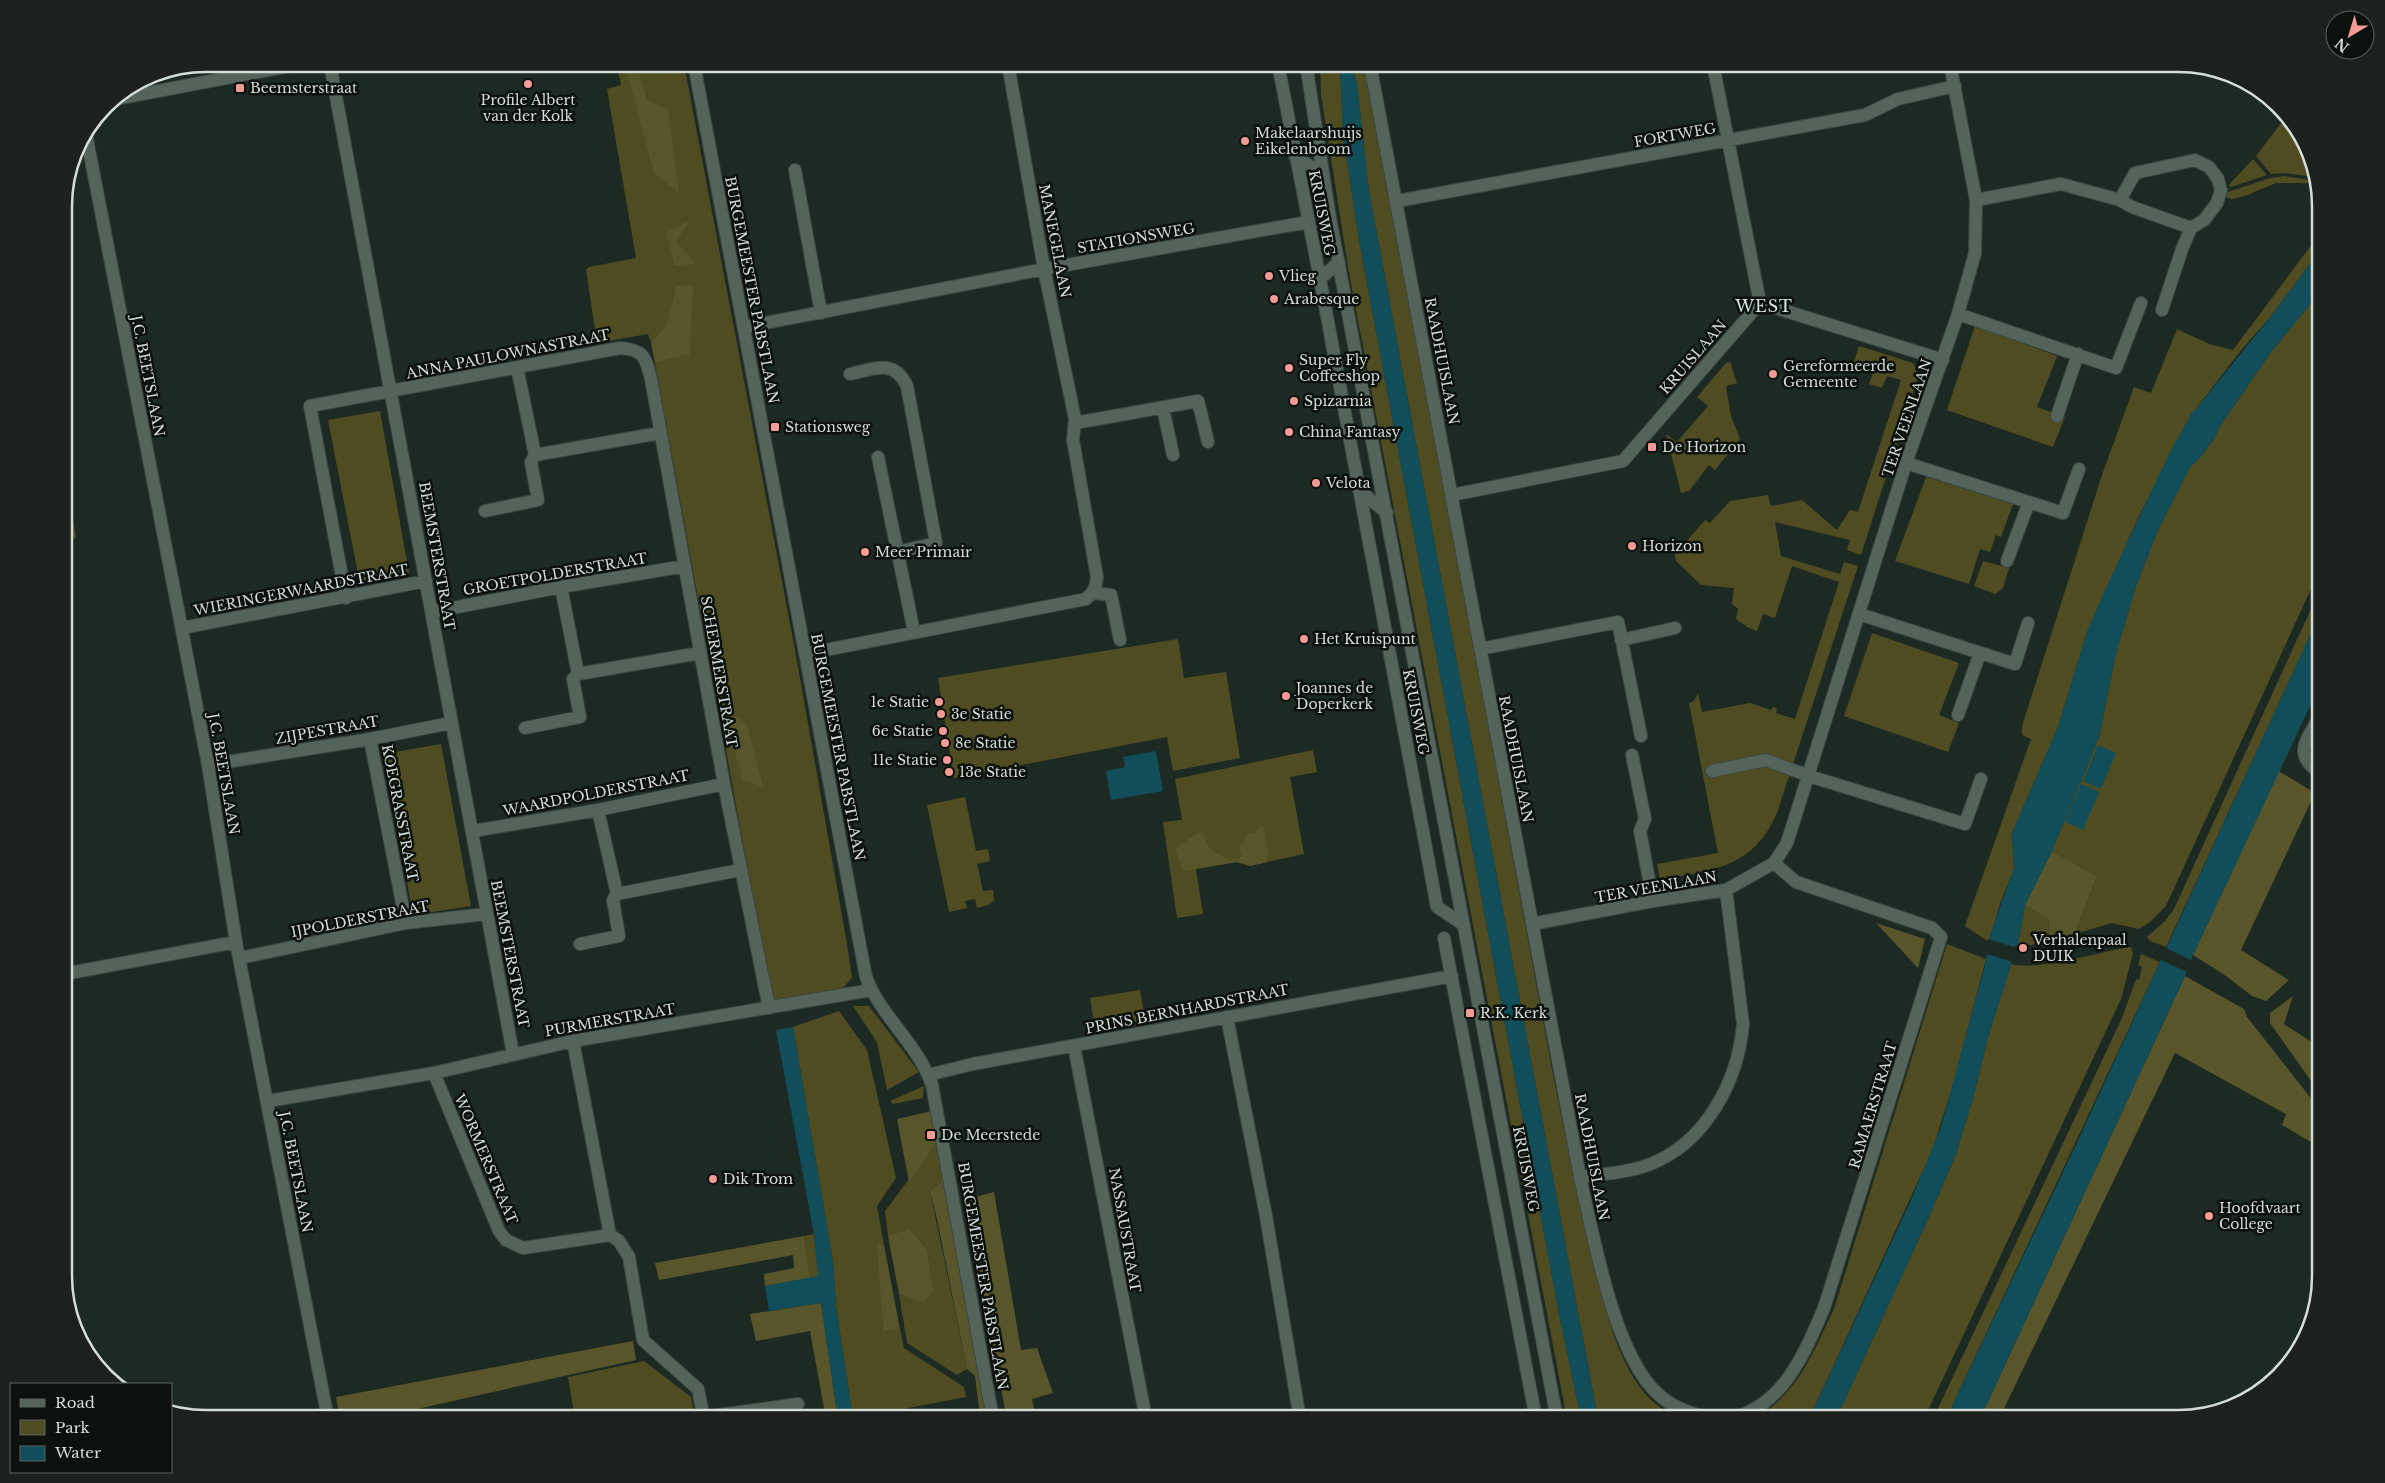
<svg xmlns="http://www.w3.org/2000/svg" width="2385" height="1483" viewBox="0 0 2385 1483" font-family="'Libre Baskerville',serif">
<rect width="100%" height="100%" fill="#1d2a23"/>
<path fill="#4f4c22" d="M 617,64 L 684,64 L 795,650 L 847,944 L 852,978 L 842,989 L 772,1001 L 651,342 L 648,334 L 597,343 L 586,270 L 589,267 L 636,258 L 607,89 L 621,85 Z
M 1320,64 L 1344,64 L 1340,65 L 1343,135 L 1359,240 L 1559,1314 L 1581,1419 L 1567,1419 L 1349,273 L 1321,94 Z
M 1351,64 L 1365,64 L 1366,68 L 1554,1080 C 1567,1143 1579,1205 1595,1267 C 1605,1308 1616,1357 1643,1391 C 1652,1403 1666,1412 1679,1419 L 1598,1419 L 1369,191 L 1357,83 Z
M 2285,118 L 2302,135 L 2315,177 L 2285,173 L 2271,174 L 2256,156 Z
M 2253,159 L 2267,175 L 2231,187 L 2229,185 Z
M 2284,176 L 2309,180 L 2317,183 L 2319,191 L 2308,183 L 2276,183 L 2245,196 L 2232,199 L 2225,197 L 2228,192 L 2270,178 Z
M 2321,232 L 2321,249 L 2272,315 L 2242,349 L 2191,415 L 2140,514 L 2087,632 L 2058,727 L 2012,833 L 2014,869 L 2000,904 L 1989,942 L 1965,926 L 2031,739 L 2022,735 L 2022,726 L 2102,475 L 2134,387 L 2151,393 L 2177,329 L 2209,344 L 2233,350 Z
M 2321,291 L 2321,567 L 2166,906 L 2150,922 L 2139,929 L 2112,923 L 2075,934 L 2097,876 L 2052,851 L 2099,737 L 2115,657 L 2136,586 L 2158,530 L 2190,467 L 2199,459 L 2214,439 L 2220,426 L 2271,352 Z
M 1975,326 L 2057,356 L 2037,407 L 2065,417 L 2053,447 L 1947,410 Z
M 1859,346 L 1913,363 L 1919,374 L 1861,555 L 1847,550 L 1850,540 L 1775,522 L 1781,556 L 1840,574 L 1844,562 L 1858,566 L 1777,813 C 1753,868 1713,870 1660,880 L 1657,864 L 1718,853 L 1689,703 L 1694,701 L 1698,693 L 1702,712 L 1750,703 L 1771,710 L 1773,707 L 1777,708 L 1776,713 L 1795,719 L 1839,582 L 1792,566 L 1775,618 L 1763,614 L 1757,631 L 1749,628 L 1736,619 L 1738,609 L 1732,604 L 1734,588 L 1701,585 L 1676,561 L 1675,554 L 1705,520 L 1710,523 L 1730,501 L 1768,495 L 1771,506 L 1802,500 L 1837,530 L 1850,510 L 1858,512 L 1901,380 L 1887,376 L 1882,388 L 1869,384 L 1874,370 L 1853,365 Z
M 1730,362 L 1737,383 L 1726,386 L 1731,416 L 1740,439 L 1715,470 L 1709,465 L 1689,491 L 1681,493 L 1666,434 L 1677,442 L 1708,406 L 1697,397 L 1726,363 Z
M 380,411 L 409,573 L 360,584 L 328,420 Z
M 1926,477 L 2013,504 L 2001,537 L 1996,535 L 1990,552 L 1980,549 L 1969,584 L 1895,561 Z
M 68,489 L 76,538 L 64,540 L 64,490 Z
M 1983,561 L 2009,568 L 2003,588 L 1995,594 L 1974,586 Z
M 2321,587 L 2321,612 L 2166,947 L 2150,941 L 2147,937 L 2165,921 L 2174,909 Z
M 1872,633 L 1959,663 L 1939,715 L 1959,723 L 1948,752 L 1844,716 Z
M 1178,639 L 1184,678 L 1226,672 L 1240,758 L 1173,771 L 1167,737 L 954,778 L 938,678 Z
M 441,744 L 471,906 L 413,915 L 384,754 Z
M 1313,750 L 1317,772 L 1290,777 L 1304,854 L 1250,866 L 1237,862 L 1196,869 L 1203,914 L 1177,918 L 1163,822 L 1182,820 L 1175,779 Z
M 965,797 L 976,851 L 988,849 L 990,861 L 977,864 L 983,891 L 993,890 L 994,901 L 988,905 L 977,908 L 975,899 L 965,901 L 967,908 L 949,912 L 927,805 Z
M 2025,905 L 2049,920 L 2048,941 L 2031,945 L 2018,944 Z
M 1947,944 L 1986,959 L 1953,1085 L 1932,1151 L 1809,1419 L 1754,1419 C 1799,1393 1812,1354 1834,1309 Z
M 2131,947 L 2133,954 L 2121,999 L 1924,1419 L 1836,1419 L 1929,1217 L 1956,1154 L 1974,1095 L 1988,1037 L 2011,964 C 2041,971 2097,952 2131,947 Z
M 2141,954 L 2160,962 L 1946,1419 L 1933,1419 L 2122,1018 L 2136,979 L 2139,980 L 2142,967 L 2138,965 Z
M 1140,990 L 1145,1020 L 1095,1030 L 1090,998 Z
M 853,1006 L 869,1006 L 919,1072 L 887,1090 L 877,1042 Z
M 839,1011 L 867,1050 L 896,1178 L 877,1206 L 884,1245 L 878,1245 L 883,1331 L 900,1329 L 904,1348 L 964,1387 L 966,1397 L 898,1410 L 895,1414 L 896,1419 L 853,1419 L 836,1306 L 833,1262 L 793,1027 Z
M 924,1086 L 923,1098 L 893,1104 L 890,1101 Z
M 937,1142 L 944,1180 L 930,1191 L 967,1369 L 957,1375 L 907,1343 L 899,1294 L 923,1303 L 934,1291 L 927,1249 L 909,1228 L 888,1236 L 885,1211 Z
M 814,1234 L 819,1276 L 810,1278 L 804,1236 Z
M 644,1361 L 691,1397 L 695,1419 L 575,1419 L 568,1377 Z"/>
<path fill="#58552a" d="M 625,64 L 658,64 L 659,67 L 639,73 L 647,100 L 668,110 L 679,193 L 654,173 Z
M 689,221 L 676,242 L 695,263 L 675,266 L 666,232 Z
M 693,285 L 690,354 L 655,362 L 651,342 L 666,327 L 677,286 Z
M 736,716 L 747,725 L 763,787 L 743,780 L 727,725 Z
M 2279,771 L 2315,793 L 2241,950 L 2289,980 L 2266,1001 L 2252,996 L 2226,976 L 2193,955 Z
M 1263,825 L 1268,850 L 1267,862 L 1250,866 L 1237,862 L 1183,871 L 1175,848 L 1202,831 C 1207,851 1222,862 1242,857 L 1239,845 L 1244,841 L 1248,833 L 1254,833 Z
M 2052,851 L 2097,876 L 2075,934 L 2048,941 L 2049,920 L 2025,905 Z
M 1876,923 L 1925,939 L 1918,968 Z
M 2185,976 L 2244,1009 L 2247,1017 L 2321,1111 L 2321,1148 L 2282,1125 L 2286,1114 L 2175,1053 L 1999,1419 L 1980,1419 Z
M 2293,996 L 2284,1024 L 2321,1048 L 2321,1095 L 2270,1023 L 2270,1013 Z
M 932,1111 L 937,1142 L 909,1182 L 897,1119 Z
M 944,1180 L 989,1418 L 980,1416 L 975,1376 L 967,1369 L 937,1219 L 930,1191 Z
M 994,1192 L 1021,1350 L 1037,1348 L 1053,1393 L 1032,1399 L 1036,1419 L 1007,1419 L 964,1200 Z
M 909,1228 L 927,1249 L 934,1291 L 923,1303 L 899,1294 L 888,1236 Z
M 804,1236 L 810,1278 L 765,1286 L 764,1274 L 794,1268 L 793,1255 L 659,1280 L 655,1263 Z
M 877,1245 L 884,1245 L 900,1329 L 883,1331 Z
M 821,1303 L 838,1419 L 826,1419 L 810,1331 L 756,1341 L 750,1314 Z
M 633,1341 L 636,1360 L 372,1419 L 340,1419 L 336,1397 Z
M 563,1411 L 565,1419 L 514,1419 Z"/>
<path fill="#114e5a" d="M 1351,64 L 1357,83 L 1369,191 L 1598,1419 L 1581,1419 L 1559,1314 L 1359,240 L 1343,135 L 1340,65 Z
M 2321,249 L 2321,291 L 2271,352 L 2220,426 L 2214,439 L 2199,459 L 2190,467 L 2158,530 L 2136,586 L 2115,657 L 2099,737 L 2052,851 L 2025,905 L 2018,944 L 2013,948 L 2010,969 L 1988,1037 L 1974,1095 L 1956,1154 L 1929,1217 L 1836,1419 L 1809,1419 L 1912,1198 L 1941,1127 L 1985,965 L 1991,932 L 2014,869 L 2012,833 L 2058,727 L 2087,632 L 2104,592 L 2169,454 L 2191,415 L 2272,315 Z
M 2321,611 L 2321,683 L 2193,955 L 2185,976 L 1980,1419 L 1946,1419 L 2081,1134 Z
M 2098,745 L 2116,753 L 2101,789 L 2083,781 Z
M 1156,751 L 1163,791 L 1111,800 L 1106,771 L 1125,767 L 1123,757 Z
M 2081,784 L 2099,792 L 2083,830 L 2065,822 Z
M 793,1027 L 833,1262 L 836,1306 L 853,1419 L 838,1419 L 821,1303 L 769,1311 L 765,1286 L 818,1276 L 814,1234 L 776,1030 Z"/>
<path fill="#1d2a23" d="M 1988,939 L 2017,948 L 2013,962 L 1984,953 Z
M 2164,947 L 2193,961 L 2189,973 L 2159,959 Z"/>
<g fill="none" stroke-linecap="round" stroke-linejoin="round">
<g stroke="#3c4742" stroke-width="14">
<path id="street" d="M 330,64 L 513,1054
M 1278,64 L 1320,279 L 1437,907 L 1464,925
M 1370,64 L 1580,1177 C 1593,1234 1614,1354 1657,1393 C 1673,1409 1697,1416 1719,1419
M 86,134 L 208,765 L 236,942 L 328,1419
M 1295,156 L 1322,174
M 795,170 L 821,313
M 1976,200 L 2061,184 L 2120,200 L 2132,207 L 2191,228
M 2120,200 L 2135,173 L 2195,160 L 2209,167 L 2218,179 L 2221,190 L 2217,203 L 2204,220 L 2191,228 L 2182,249 L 2162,310
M 1397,201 L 1865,115 L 1898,99 L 1955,86
M 1320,279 L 1339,262
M 1760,303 L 1943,360
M 1958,314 L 2116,368 L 2141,303
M 744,327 L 1044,269 L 1308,222
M 517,367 L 535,455 L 660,433
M 850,374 C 874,369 894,358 907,386 L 936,543 L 897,552
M 1163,408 L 1173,455
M 2057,416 L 2078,354
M 1075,423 L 1198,401 L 1208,442
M 878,457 L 914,632
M 1906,463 L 2063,513 L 2079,469
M 1360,491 L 1387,513
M 1452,495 L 1623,461 L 1760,303 L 1713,64
M 485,511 L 538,500 L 531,462 L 535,455
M 2007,561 L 2029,502
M 561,587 L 578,674 L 700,653
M 1093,593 L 1111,595 L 1120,640
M 346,598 L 310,406 L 620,348 C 645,350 645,357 651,379 L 724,784 L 769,1008
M 432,612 L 561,587 L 685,566
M 1859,614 L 2015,664 L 2028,623
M 182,628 L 426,581
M 1621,640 L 1675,628
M 1480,649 L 1618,622 L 1641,736
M 805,654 L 1086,599 C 1094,592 1096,587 1097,577 L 1073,440 L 1075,419 L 1044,269 L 1008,64
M 2321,714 C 2307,741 2291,753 2321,774
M 1958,715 L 1980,653
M 525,728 L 580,717 L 573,679 L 578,674
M 370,739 L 406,923
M 1632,755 L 1645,819 L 1640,831 L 1653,901
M 208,765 L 370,739 L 451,723
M 1712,771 L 1766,760 L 1809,776 L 1965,824 L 1981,779
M 598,810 L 617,894 L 740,870
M 473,831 L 598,810 L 724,784
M 1532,924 L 1653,901 L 1726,890 L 1774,863 L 1787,843 L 1906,463 L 1958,314 L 1975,253 L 1976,200 L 1950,64
M 1444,938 L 1536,1419
M 580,944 L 619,936 L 613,900 L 617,894
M 240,958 L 406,923 L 486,914
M 64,974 L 236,942
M 1227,1017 L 1266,1216 L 1300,1419
M 1074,1046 L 1146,1419
M 434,1073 L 499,1231 L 506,1240 L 523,1248 L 610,1235 L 573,1041
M 928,1075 L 973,1064 L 1452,976
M 268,1101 L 434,1073 L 573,1041 L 871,990
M 1580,1177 C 1603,1174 1626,1173 1648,1165 C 1705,1144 1738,1082 1743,1024 L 1726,890
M 610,1235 L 619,1241 L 629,1257 L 643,1340 L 698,1389 L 704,1419
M 704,1417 L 798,1404
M 1725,1419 C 1781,1411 1804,1355 1824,1308 L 1941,937 L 1932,928 L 1796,882 L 1774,863"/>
</g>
<g stroke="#3c4742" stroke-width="14">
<path id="secondary" d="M 694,64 L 866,977 C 881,1017 918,1044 932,1085 L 993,1419
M 1306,64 L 1330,218 L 1557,1419
M 116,99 L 300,64"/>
</g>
<use href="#street" stroke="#55645b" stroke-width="12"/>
<use href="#secondary" stroke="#55645b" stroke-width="12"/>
</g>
<g fill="#f59b97" stroke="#0c110e" stroke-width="2">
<circle cx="528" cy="84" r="5"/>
<rect x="235" y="83" width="10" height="10" rx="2.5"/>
<circle cx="1245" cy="141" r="5"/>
<circle cx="1269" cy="276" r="5"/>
<circle cx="1274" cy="299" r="5"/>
<circle cx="1289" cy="368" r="5"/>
<circle cx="1773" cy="374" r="5"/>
<circle cx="1294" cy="401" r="5"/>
<rect x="770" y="422" width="10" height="10" rx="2.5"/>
<circle cx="1289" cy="432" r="5"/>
<rect x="1647" y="442" width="10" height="10" rx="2.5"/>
<circle cx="1316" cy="483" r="5"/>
<circle cx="1632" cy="546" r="5"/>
<circle cx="865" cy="552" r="5"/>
<circle cx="1304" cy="639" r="5"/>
<circle cx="1286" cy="696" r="5"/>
<circle cx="939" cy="702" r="5"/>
<circle cx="941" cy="714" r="5"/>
<circle cx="943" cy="731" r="5"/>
<circle cx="945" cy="743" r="5"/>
<circle cx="947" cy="760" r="5"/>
<circle cx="949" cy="772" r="5"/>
<circle cx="2023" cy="948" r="5"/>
<rect x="1465" y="1008" width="10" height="10" rx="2.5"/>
<rect x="926" y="1130" width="10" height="10" rx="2.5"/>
<circle cx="713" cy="1179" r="5"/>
<circle cx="2209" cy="1216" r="5"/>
</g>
<g text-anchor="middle" stroke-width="5" stroke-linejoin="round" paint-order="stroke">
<g font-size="14" fill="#d4dcd7" stroke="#0c110e" text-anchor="start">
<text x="250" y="93">Beemsterstraat</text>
<text x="528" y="105" text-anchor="middle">Profile Albert<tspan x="528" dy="16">van der Kolk</tspan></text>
<text x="1255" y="138">Makelaarshuijs<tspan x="1255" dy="16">Eikelenboom</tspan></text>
<text x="1279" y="281">Vlieg</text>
<text x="1284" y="304">Arabesque</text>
<text x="1299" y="365">Super Fly<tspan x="1299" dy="16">Coffeeshop</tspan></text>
<text x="1783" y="371">Gereformeerde<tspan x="1783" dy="16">Gemeente</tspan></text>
<text x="1304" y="406">Spizarnia</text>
<text x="785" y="432">Stationsweg</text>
<text x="1299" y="437">China Fantasy</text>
<text x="1662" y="452">De Horizon</text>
<text x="1326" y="488">Velota</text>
<text x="1642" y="551">Horizon</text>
<text x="875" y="557">Meer Primair</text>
<text x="1314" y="644">Het Kruispunt</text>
<text x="1296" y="693">Joannes de<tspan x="1296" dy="16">Doperkerk</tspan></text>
<text x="929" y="707" text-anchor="end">1e Statie</text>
<text x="951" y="719">3e Statie</text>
<text x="933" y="736" text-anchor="end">6e Statie</text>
<text x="955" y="748">8e Statie</text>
<text x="937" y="765" text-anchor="end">11e Statie</text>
<text x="959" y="777">13e Statie</text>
<text x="2033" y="945">Verhalenpaal<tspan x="2033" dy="16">DUIK</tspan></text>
<text x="1480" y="1018">R.K. Kerk</text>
<text x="941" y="1140">De Meerstede</text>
<text x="723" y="1184">Dik Trom</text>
<text x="2219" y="1213">Hoofdvaart<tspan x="2219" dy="16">College</tspan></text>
</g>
<g font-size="14" fill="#d4dcd7" stroke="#0c110e">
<text transform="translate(1675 135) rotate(-10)" y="5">FORTWEG</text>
<text transform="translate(1322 213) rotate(79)" y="5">KRUISWEG</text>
<text transform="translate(1136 238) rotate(-10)" y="5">STATIONSWEG</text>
<text transform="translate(1055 241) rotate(79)" y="5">MANEGELAAN</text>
<text transform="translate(752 290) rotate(79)" y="5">BURGEMEESTER PABSTLAAN</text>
<text transform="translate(508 354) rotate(-11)" y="5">ANNA PAULOWNASTRAAT</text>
<text transform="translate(1693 357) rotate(-49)" y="5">KRUISLAAN</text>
<text transform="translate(1442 361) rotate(79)" y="5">RAADHUISLAAN</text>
<text transform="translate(148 376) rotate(79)" y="5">J.C. BEETSLAAN</text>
<text transform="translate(1907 418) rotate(-71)" y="5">TER VEENLAAN</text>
<text transform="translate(437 556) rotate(80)" y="5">BEEMSTERSTRAAT</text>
<text transform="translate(555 574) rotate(-10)" y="5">GROETPOLDERSTRAAT</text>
<text transform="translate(301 590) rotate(-11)" y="5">WIERINGERWAARDSTRAAT</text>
<text transform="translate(719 672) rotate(80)" y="5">SCHERMERSTRAAT</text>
<text transform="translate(1416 712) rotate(79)" y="5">KRUISWEG</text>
<text transform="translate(327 730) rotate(-10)" y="5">ZIJPESTRAAT</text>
<text transform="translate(838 747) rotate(79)" y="5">BURGEMEESTER PABSTLAAN</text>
<text transform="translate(1516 759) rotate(79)" y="5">RAADHUISLAAN</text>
<text transform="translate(224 774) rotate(80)" y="5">J.C. BEETSLAAN</text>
<text transform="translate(596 793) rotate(-11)" y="5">WAARDPOLDERSTRAAT</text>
<text transform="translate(400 813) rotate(79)" y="5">KOEGRASSTRAAT</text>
<text transform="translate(1656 887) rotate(-10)" y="5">TER VEENLAAN</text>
<text transform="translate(360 919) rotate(-11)" y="5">IJPOLDERSTRAAT</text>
<text transform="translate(510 954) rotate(79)" y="5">BEEMSTERSTRAAT</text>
<text transform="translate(1187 1009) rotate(-11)" y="5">PRINS BERNHARDSTRAAT</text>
<text transform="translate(610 1020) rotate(-10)" y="5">PURMERSTRAAT</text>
<text transform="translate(1873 1105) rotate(-73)" y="5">RAMAERSTRAAT</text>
<text transform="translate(1592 1157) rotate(79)" y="5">RAADHUISLAAN</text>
<text transform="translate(486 1159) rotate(67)" y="5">WORMERSTRAAT</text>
<text transform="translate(1526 1169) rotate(79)" y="5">KRUISWEG</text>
<text transform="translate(296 1172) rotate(79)" y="5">J.C. BEETSLAAN</text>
<text transform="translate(1125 1230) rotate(80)" y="5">NASSAUSTRAAT</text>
<text transform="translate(983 1276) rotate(80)" y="5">BURGEMEESTER PABSTLAAN</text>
</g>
<g font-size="16" letter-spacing="1" fill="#d7e7dd" stroke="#0c110e">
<text x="1764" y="312">WEST</text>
</g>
</g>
<path d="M0 0H2385V1483H0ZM206 72H2178A134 134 0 0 1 2312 206V1276A134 134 0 0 1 2178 1410H206A134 134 0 0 1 72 1276V206A134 134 0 0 1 206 72Z" fill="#1c211e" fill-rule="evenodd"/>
<path fill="none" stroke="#d4dcd7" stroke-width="2.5" d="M206 72H2178A134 134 0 0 1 2312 206V1276A134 134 0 0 1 2178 1410H206A134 134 0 0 1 72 1276V206A134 134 0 0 1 206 72Z"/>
<rect x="10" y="1383" width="162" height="90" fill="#0c110e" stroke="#5c625e"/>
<rect x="20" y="1399" width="25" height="8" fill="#55645b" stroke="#5c625e"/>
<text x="55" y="1408" font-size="15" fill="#d4dcd7">Road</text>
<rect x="20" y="1420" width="25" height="15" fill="#4f4c22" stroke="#5c625e"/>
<text x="55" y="1433" font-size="15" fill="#d4dcd7">Park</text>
<rect x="20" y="1446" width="25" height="15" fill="#114e5a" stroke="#5c625e"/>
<text x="55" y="1458" font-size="15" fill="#d4dcd7">Water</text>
<g transform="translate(2350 35) rotate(218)"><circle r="24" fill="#0c110e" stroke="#5c625e"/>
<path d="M0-4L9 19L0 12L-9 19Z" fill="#f59b97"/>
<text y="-8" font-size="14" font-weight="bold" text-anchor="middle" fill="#d4dcd7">N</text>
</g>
</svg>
